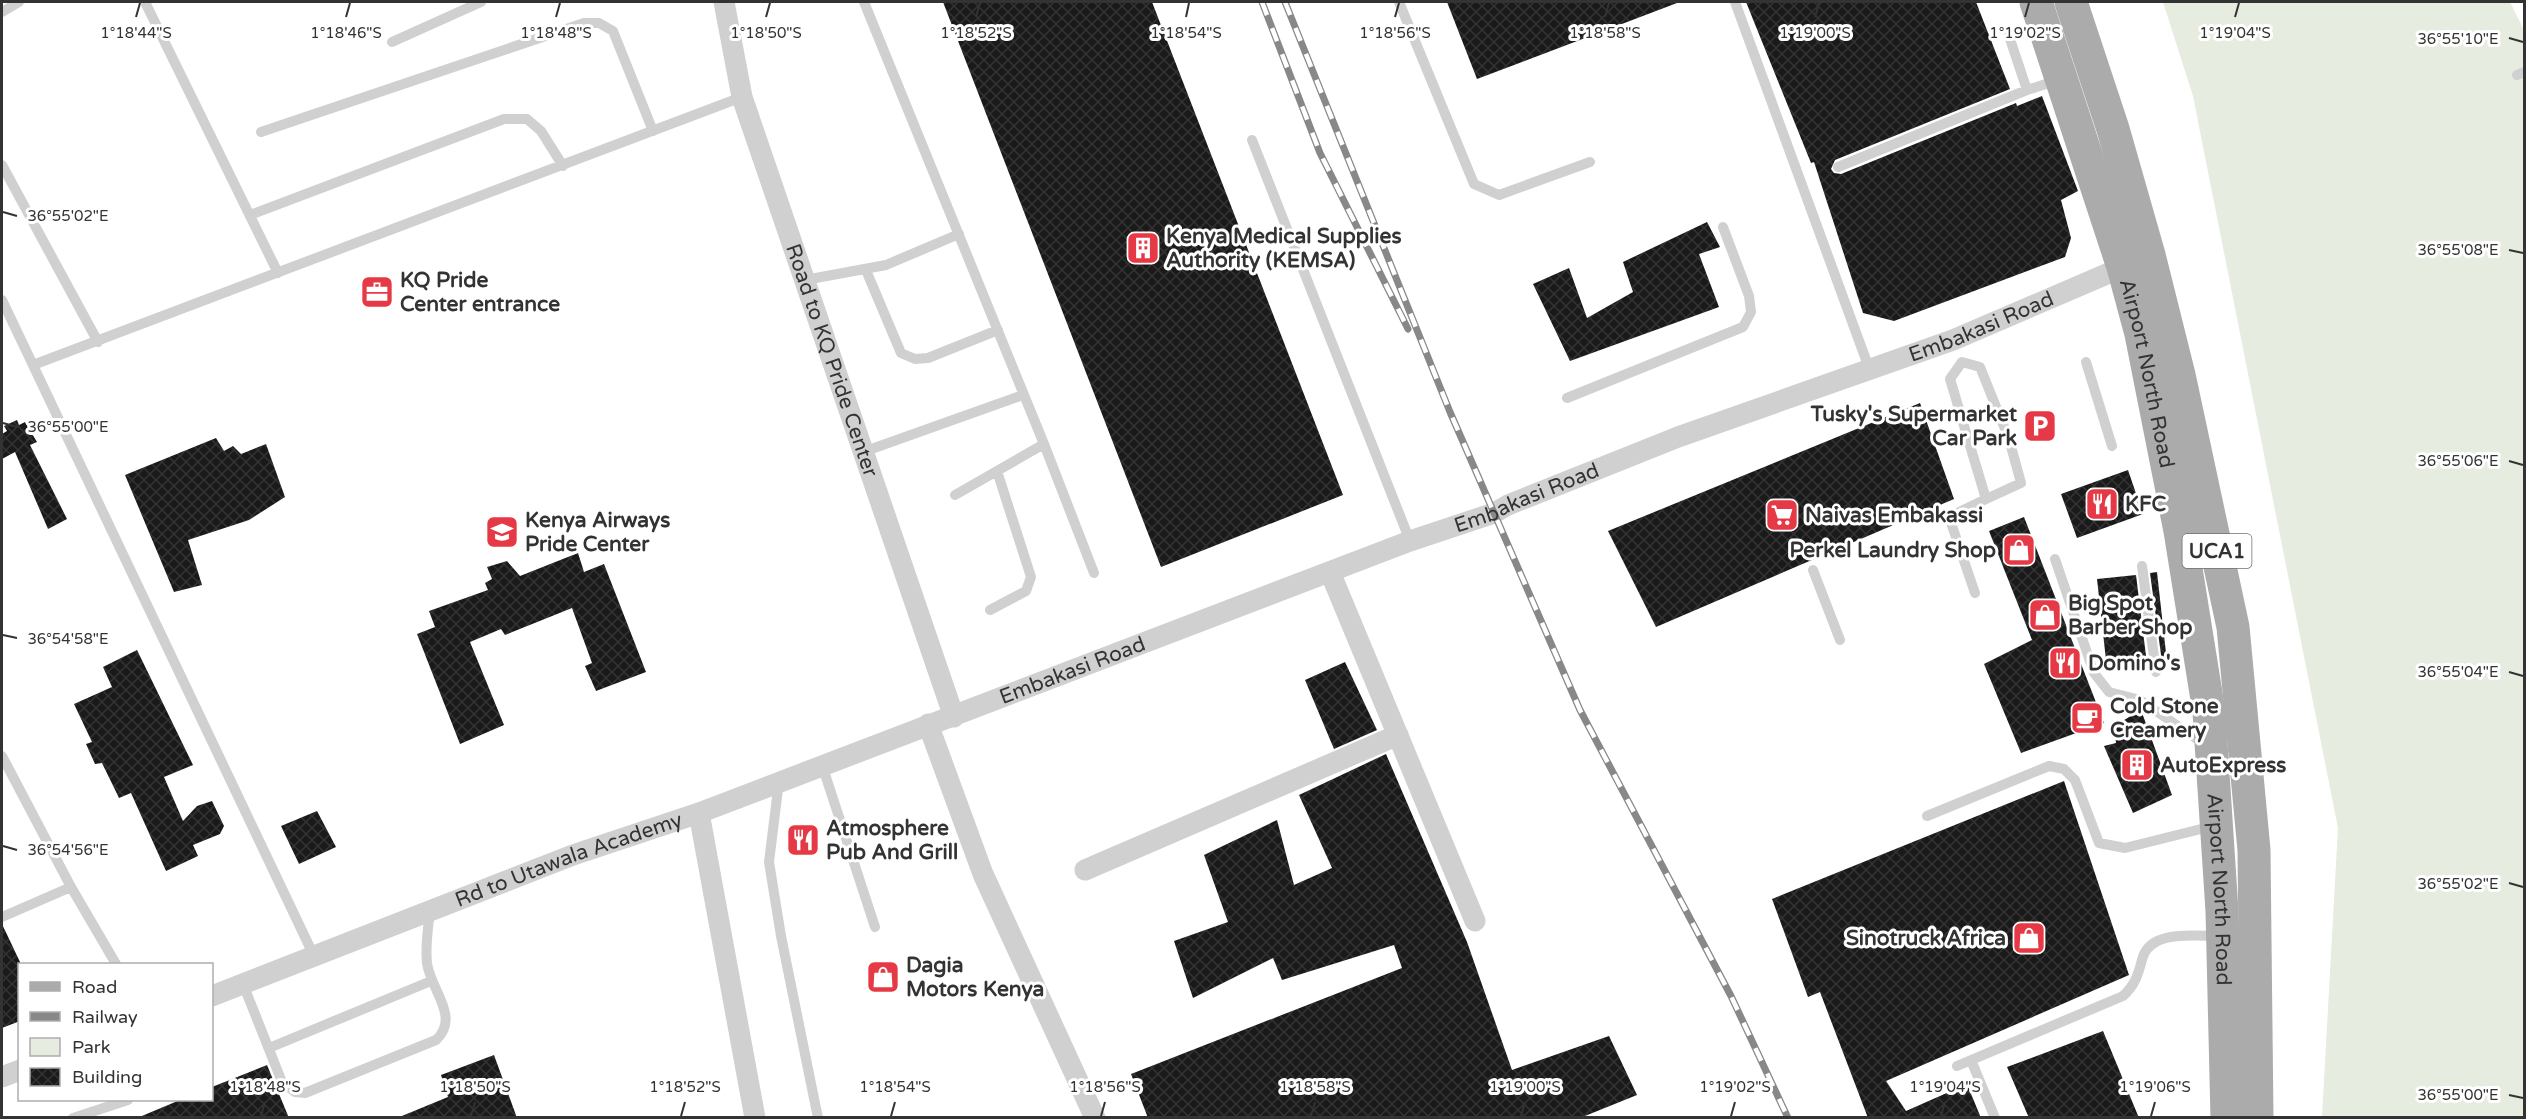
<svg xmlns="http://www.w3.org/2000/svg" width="2526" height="1119" viewBox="0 0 2526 1119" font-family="'Varela Round',sans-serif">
<defs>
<pattern id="building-cross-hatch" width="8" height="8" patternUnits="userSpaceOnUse" patternTransform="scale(1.5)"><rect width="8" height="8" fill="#1a1a1a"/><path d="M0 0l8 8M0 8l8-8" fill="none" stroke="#333"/></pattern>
</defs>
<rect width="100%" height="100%" fill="#fff"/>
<path fill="#e6ecdf" d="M 2163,2 L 2510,2 L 2524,30 L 2524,1117 L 2322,1117 L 2338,828 L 2193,96 Z"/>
<path fill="url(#building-cross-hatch)" d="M 943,2 L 1152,2 L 1343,495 L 1161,567 Z
M 1447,2 L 1677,2 L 1677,3 L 1477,79 Z
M 1746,2 L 1976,2 L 2010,89 L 1835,160 L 1831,169 L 1834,173 L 1841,174 L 2016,103 L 2017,106 L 2042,96 L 2078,191 L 2061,200 L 2071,238 L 2065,257 L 1894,321 L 1863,313 L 1814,162 L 1811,163 Z
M 1707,222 L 1720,247 L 1699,254 L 1719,307 L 1570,361 L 1533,284 L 1569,268 L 1587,318 L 1633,292 L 1623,262 Z
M 1920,403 L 1954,499 L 1656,627 L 1608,531 Z
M 17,420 L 19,425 L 25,422 L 37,442 L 30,445 L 67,519 L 48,529 L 15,452 L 2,459 L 2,434 L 7,431 L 4,426 Z
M 216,438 L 224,451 L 233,446 L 241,454 L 266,444 L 285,497 L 249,520 L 188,540 L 202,585 L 174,592 L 125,475 Z
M 2128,470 L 2143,514 L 2077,538 L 2061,494 Z
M 2024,517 L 2104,723 L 2021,753 L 1984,664 L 2032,640 L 1989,531 Z
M 578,553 L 584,572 L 604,564 L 646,672 L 596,691 L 585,666 L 592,663 L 572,608 L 505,635 L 501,629 L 470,642 L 504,725 L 460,744 L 417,634 L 435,627 L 429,611 L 488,590 L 485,583 L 492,579 L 487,567 L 507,561 L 520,576 Z
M 2157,572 L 2167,662 L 2162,662 L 2150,573 Z
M 2136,575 L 2147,664 L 2107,669 L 2097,579 Z
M 137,650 L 193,765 L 164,777 L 183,821 L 197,806 L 212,801 L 224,826 L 220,834 L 193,845 L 198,856 L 166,871 L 131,793 L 119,798 L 102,763 L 95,764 L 86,744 L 92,742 L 74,704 L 112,687 L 103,667 Z
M 1345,662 L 1377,730 L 1334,749 L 1305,680 Z
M 2141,710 L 2172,795 L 2133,813 L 2104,746 L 2116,743 L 2114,726 Z
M 1386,754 L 1467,942 L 1512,1070 L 1609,1036 L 1637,1095 L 1580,1118 L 1148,1118 L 1131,1074 L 1402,968 L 1394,945 L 1282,980 L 1273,958 L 1193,998 L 1174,941 L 1228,922 L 1204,855 L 1277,820 L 1294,885 L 1332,868 L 1299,795 Z
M 2064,781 L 2129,975 L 1886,1081 L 1906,1111 L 1967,1084 L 1981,1118 L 1868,1118 L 1820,992 L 1808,997 L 1772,899 Z
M 317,811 L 336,847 L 299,864 L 281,826 Z
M 2,924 L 20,962 L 20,1021 L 2,1028 Z
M 2103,1031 L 2139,1118 L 2029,1118 L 2007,1067 Z
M 494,1055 L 517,1118 L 397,1118 L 448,1097 L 441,1075 Z
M 267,1065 L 289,1118 L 137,1118 L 180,1100 L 212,1100 L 212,1087 Z"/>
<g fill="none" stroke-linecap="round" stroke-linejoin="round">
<path stroke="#d0d0d0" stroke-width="10" d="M 145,2 L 278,273
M 864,2 L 1044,444 L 1094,573
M 1399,2 L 1474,184 L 1499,195 L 1590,162
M 1735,2 L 1869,368
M 2,12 L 19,2
M 2009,36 L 2027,90
M 392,42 L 481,2
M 2517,75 L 2524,72
M 261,132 L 584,23 L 599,23 L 613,31 L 653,131
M 1252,140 L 1410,541
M 2,165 L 98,342
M 1838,167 L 2027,90 L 2058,80
M 250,215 L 504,119 L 527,119 L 541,131 L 563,166
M 868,275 L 901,353 L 915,359 L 928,358 L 998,330
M 805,280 L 886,265 L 959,234
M 2,300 L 314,956
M 1962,362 L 1980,367 L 2009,439 L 2021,483 L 1986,499 L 1950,379 Z
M 2086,362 L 2112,446
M 33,365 L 742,97
M 1567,398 L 1743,327 L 1751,312 L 1749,296 L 1723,227
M 863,452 L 1023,395
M 955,495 L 1044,444
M 2055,559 L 2094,673 L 2109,692 L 2140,700 L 2204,744
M 2142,566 L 2156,672
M 1813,570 L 1840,640
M 1975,593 L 1949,517 L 1986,499
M 990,610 L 1026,591 L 1031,577 L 997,471
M 2,756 L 71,887 L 116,964
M 822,765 L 875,927
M 779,781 L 769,862 L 781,936 L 818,1118
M 1927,816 L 2049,766 L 2064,769 L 2075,780 L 2099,843 L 2125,848 L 2213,826
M 2,917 L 71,887
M 243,984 L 282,1082 L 295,1092 L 305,1093 L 436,1040 C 461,1017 430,989 427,963 C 425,946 428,928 430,911
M 269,1048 L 431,981
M 1971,1060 L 1995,1118
M 1957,1066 L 2123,996 C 2135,985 2138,975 2142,960 C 2149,929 2194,936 2219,936
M 73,1118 L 128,1100"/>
<g stroke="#d0d0d0" stroke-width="21">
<path id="s1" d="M 724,2 L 742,97 L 954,717"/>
<path d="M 1330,572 L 1475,921"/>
<path d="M 928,724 L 983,874 L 1095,1118"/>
<path d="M 699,813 L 755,1118"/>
<path d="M 1085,870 L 1398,735"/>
<path id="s2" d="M 212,996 L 573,855 L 699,813 L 1410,541 L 1494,513 L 1508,505 L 1678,437 L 1953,340 L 2123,267"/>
<path d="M 2,1077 L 20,1070"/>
</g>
<g stroke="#ababab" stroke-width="33">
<path id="s3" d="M 2036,2 L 2123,267 L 2141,334 L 2180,531 L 2209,712 L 2222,911 L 2227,1118"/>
<path d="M 2071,2 L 2113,129 L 2149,255 L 2179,375 L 2233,627 L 2254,850 L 2257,1118"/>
</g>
<g stroke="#888" stroke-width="7">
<path id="rail" d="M 1262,2 L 1320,153 L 1408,329
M 1285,2 L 1450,412 L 1580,710 L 1731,996 L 1788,1118"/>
</g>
<use href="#rail" stroke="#fff" stroke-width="4.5" stroke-dasharray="14" stroke-linecap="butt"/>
</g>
<path fill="none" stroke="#333" stroke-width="2" d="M 136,17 L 140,3M 346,17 L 350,3M 556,17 L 560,3M 766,17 L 770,3M 976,17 L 980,3M 1186,17 L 1189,3M 1395,17 L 1399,3M 1605,17 L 1609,3M 1815,17 L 1819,3M 2025,17 L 2029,3M 2235,17 L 2239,3M 2509,38 L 2523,42M 3,212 L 17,216M 2509,250 L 2523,253M 3,423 L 17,427M 2509,461 L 2523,465M 3,635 L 17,638M 2509,672 L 2523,676M 3,846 L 17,850M 2509,883 L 2523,887M 2509,1095 L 2523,1098M 261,1116 L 265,1102M 471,1116 L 475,1102M 681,1116 L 685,1102M 891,1116 L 895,1102M 1101,1116 L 1105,1102M 1311,1116 L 1315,1102M 1521,1116 L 1525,1102M 1731,1116 L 1735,1102M 1941,1116 L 1945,1102M 2151,1116 L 2155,1102"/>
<defs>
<g id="building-square" transform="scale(1.725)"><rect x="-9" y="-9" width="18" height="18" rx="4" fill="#e63946" stroke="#fff"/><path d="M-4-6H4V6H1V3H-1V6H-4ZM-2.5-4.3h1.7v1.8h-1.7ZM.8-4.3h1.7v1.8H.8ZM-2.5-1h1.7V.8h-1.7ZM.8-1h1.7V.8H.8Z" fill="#fff"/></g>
<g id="office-square" transform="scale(1.725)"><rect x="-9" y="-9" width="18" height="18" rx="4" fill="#e63946" stroke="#fff"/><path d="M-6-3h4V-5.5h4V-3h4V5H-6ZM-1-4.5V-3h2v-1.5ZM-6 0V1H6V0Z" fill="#fff"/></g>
<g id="parking-square" transform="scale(1.725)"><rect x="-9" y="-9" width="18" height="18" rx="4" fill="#e63946" stroke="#fff"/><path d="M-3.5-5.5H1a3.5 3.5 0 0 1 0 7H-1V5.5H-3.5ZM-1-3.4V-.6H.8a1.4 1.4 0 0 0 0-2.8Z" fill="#fff"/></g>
<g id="restaurant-square" transform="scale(1.725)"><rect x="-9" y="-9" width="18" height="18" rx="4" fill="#e63946" stroke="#fff"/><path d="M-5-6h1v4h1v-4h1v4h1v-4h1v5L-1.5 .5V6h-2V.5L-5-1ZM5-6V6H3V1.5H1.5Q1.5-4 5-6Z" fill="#fff"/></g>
<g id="supermarket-square" transform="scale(1.725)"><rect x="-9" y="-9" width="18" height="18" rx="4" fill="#e63946" stroke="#fff"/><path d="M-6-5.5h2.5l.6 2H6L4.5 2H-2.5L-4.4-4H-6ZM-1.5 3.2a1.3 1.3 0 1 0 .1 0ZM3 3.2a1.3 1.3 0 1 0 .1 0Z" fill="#fff"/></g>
<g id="university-square" transform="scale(1.725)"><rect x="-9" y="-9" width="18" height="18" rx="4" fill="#e63946" stroke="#fff"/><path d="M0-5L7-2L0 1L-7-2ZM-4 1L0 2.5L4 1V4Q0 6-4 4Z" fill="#fff"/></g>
<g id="shop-square" transform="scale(1.725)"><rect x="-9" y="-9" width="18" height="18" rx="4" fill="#e63946" stroke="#fff"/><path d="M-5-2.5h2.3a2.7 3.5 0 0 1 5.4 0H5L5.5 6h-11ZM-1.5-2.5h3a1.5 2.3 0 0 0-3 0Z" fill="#fff"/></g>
<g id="cafe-square" transform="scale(1.725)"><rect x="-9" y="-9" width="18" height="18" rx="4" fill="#e63946" stroke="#fff"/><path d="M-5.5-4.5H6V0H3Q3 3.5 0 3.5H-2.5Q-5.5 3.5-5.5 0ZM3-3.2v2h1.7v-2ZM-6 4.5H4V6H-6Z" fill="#fff"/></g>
</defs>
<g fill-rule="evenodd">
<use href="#building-square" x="1143" y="248"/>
<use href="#office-square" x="377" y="292"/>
<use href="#parking-square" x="2040" y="426"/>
<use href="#restaurant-square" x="2102" y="504"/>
<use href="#supermarket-square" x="1782" y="515"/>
<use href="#university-square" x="502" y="532"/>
<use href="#shop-square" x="2019" y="550"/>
<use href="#shop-square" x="2045" y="615"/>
<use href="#restaurant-square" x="2065" y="663"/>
<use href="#cafe-square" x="2087" y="718"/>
<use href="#building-square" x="2137" y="765"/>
<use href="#restaurant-square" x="803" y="840"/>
<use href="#shop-square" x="2029" y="938"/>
<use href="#shop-square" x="883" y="977"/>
</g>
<g text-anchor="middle" stroke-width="6" stroke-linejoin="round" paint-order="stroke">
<rect fill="#fff" stroke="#707070" stroke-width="1.5" x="2182.5" y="534" width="69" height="34" rx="4.5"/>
<g font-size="20" font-weight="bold" fill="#333">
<text x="2217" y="558">UCA1</text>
</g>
<g font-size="21" font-weight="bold" fill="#333" stroke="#fff" text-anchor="start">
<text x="1166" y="243">Kenya Medical Supplies<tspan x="1166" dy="24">Authority (KEMSA)</tspan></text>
<text x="400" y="287">KQ Pride<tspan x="400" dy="24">Center entrance</tspan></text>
<text x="2017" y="421" text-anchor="end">Tusky's Supermarket<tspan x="2017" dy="24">Car Park</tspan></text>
<text x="2125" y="511">KFC</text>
<text x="1805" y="522">Naivas Embakassi</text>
<text x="525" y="527">Kenya Airways<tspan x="525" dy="24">Pride Center</tspan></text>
<text x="1996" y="557" text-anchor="end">Perkel Laundry Shop</text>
<text x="2068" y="610">Big Spot<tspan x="2068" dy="24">Barber Shop</tspan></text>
<text x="2088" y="670">Domino's</text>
<text x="2110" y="713">Cold Stone<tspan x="2110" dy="24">Creamery</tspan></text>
<text x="2160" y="772">AutoExpress</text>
<text x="826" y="835">Atmosphere<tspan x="826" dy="24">Pub And Grill</tspan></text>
<text x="2006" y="945" text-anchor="end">Sinotruck Africa</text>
<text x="906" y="972">Dagia<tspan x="906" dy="24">Motors Kenya</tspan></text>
</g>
<g font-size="21" fill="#333" stroke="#fff">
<text dy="7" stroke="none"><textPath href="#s2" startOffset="1892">Embakasi Road</textPath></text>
<text dy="7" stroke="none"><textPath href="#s1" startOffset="375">Road to KQ Pride Center</textPath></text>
<text dy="7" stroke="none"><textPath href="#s3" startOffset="388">Airport North Road</textPath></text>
<text dy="7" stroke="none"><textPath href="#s2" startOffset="1406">Embakasi Road</textPath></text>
<text dy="7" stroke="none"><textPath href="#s2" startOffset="920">Embakasi Road</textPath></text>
<text dy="7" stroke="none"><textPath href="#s2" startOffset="382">Rd to Utawala Academy</textPath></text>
<text dy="7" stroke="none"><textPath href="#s3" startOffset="910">Airport North Road</textPath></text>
</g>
</g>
<g font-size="15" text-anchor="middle" fill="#333" stroke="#fff" stroke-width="6" stroke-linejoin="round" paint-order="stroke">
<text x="136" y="38">1°18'44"S</text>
<text x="1395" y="38">1°18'56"S</text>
<text x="346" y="38">1°18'46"S</text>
<text x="556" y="38">1°18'48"S</text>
<text x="766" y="38">1°18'50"S</text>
<text x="976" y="38">1°18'52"S</text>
<text x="1186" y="38">1°18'54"S</text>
<text x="1605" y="38">1°18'58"S</text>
<text x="1815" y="38">1°19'00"S</text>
<text x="2025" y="38">1°19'02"S</text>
<text x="2235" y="38">1°19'04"S</text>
<text x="2458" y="44">36°55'10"E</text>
<text x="68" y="221">36°55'02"E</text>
<text x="2458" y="255">36°55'08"E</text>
<text x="68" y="432">36°55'00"E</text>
<text x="2458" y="466">36°55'06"E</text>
<text x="68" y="644">36°54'58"E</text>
<text x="2458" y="677">36°55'04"E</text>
<text x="68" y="855">36°54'56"E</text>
<text x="2458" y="889">36°55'02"E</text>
<text x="265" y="1092">1°18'48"S</text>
<text x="475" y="1092">1°18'50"S</text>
<text x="685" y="1092">1°18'52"S</text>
<text x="895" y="1092">1°18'54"S</text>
<text x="1105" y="1092">1°18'56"S</text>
<text x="1315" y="1092">1°18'58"S</text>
<text x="1525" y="1092">1°19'00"S</text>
<text x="1735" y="1092">1°19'02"S</text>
<text x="1945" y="1092">1°19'04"S</text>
<text x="2155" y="1092">1°19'06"S</text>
<text x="2458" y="1100">36°55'00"E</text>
</g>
<rect width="2526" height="1119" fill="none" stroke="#333333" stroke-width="6"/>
<rect x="18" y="963" width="195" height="138" fill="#ffffff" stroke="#adadad" stroke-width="1.5"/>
<rect x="30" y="982" width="30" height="9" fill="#ababab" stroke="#adadad" stroke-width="1.5"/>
<text x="72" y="993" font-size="18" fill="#333333">Road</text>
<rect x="30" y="1012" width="30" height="9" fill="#888888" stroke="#adadad" stroke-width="1.5"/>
<text x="72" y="1023" font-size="18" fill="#333333">Railway</text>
<rect x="30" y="1038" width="30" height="18" fill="#e6ecdf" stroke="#adadad" stroke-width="1.5"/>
<text x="72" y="1053" font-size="18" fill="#333333">Park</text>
<rect x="30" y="1068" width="30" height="18" fill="url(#building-cross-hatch)" stroke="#adadad" stroke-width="1.5"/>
<text x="72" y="1083" font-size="18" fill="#333333">Building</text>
</svg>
